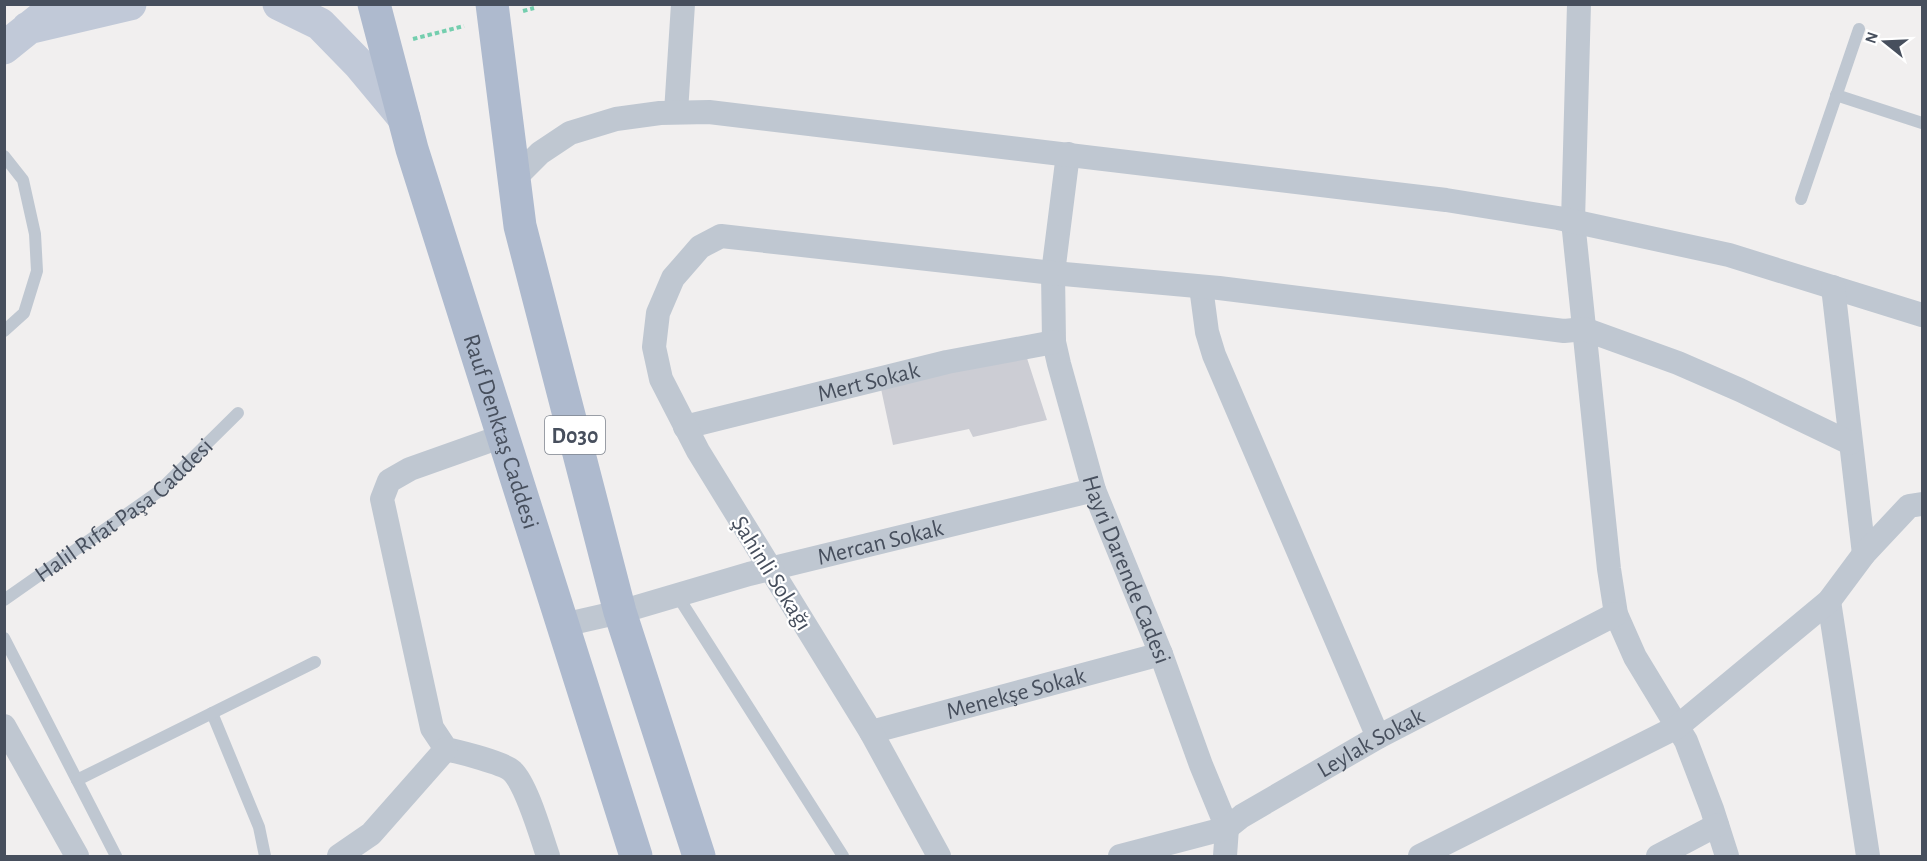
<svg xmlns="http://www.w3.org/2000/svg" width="1927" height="861" viewBox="0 0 1927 861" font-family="'Alegreya Sans',sans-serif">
<rect width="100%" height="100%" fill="#f1efef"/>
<path fill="#cccdd4" d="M 1025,352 L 1047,420 L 973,437 L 969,429 L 893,445 L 880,384 Z"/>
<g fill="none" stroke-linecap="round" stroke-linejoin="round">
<path stroke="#74ceae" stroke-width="4" stroke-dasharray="4.5 3" stroke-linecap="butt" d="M 523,11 L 534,8
M 413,39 L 464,26"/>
<g stroke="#bfc7d1" stroke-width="12">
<path d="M 1836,95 L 1922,123"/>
<path d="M 4,156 L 23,180 L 35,234 L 37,271 L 24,313 L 4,331"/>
<path d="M 1801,199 L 1859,29"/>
<path d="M 677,595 L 843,856"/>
<path id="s1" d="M 4,600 L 158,492 L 238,413"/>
<path d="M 4,638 L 116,856"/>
<path d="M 212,713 L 259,827 L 265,856"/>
<path d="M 77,780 L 315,662"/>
</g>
<g stroke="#bfc7d1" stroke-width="24">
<path d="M 1579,4 L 1573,221 L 1609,569 L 1616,614 L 1635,657 L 1686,741 L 1712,809 L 1727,856"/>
<path d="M 676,112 L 683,4"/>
<path id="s2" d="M 1068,154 L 1053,273 L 1054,342 L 1059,364 L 1094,490 L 1161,654 L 1201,765 L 1227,828 L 1225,856"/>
<path d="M 514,179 L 540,153 L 570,133 L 616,119 L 660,113 L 709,112 L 1446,200 L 1558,218 L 1729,255 L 1922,315"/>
<path d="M 1201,287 L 1207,332 L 1214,355 L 1378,737"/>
<path d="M 1833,287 L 1864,554"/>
<path id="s3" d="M 685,427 L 947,362 L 1054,342"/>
<path d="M 503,436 L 410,469 L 389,481 L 382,499 L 432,728 L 446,749 C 459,752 504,763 512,771 C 527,785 541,836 548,856"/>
<path d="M 1829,601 L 1868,856"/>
<path id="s4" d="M 563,625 L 620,612 L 749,574 L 1094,490"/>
<path d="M 4,726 L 77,856"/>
<path id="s5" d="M 871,732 L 1161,654"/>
<path d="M 339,856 L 371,834 L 446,749"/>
<path d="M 939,856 L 871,732 L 698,451 L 661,379 L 654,347 L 658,313 L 673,278 L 700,247 L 721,236 L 1053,273 L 1219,288 L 1564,331 L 1584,329 L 1678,363 L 1740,390 L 1850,443"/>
<path id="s6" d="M 1120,856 L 1227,828 L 1242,816 L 1378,737 L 1616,614"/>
<path d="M 1420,856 L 1677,727 L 1829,601 L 1864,554 L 1909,506 L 1922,504"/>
<path d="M 1658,856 L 1717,825"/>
</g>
<path stroke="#c1c9d8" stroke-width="33" d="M 279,4 L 320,24 L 359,64 L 404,118
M 28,28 L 130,4
M 4,48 L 45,15"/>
<g stroke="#aebace" stroke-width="33">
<path id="s7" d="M 374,4 L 412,149 L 636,856"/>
<path d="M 492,4 L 520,226 L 620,612 L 699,856"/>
</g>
</g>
<g text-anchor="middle" stroke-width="4.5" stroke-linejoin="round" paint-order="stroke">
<rect fill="#fff" stroke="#7e848e" stroke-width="1.5" x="545" y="416" width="60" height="38" rx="4.5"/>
<g font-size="22" font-weight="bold" fill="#474f5d">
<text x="575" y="443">D030</text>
</g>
<g font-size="24" fill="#474f5d" stroke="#fff">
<text dy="8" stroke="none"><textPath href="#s3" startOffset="189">Mert Sokak</textPath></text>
<text dy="8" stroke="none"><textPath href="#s7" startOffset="446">Rauf Denktaş Caddesi</textPath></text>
<text dy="8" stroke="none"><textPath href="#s1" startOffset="150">Halil Rıfat Paşa Caddesi</textPath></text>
<text dy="8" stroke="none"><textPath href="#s4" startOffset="328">Mercan Sokak</textPath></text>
<text dy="8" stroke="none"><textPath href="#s2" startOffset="428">Hayri Darende Cadesi</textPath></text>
<text transform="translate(772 573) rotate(58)" y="8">Şahinli Sokağı</text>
<text dy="8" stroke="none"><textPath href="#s5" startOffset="150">Menekşe Sokak</textPath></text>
<text dy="8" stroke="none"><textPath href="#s6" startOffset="278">Leylak Sokak</textPath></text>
</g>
</g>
<rect width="1927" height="861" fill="none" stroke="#474f5d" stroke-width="12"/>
<g transform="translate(1885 42) rotate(288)" stroke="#ffffff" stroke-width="4.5" paint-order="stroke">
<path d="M0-4.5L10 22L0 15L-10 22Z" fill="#474f5d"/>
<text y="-9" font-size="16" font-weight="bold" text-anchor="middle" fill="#474f5d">N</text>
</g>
</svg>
